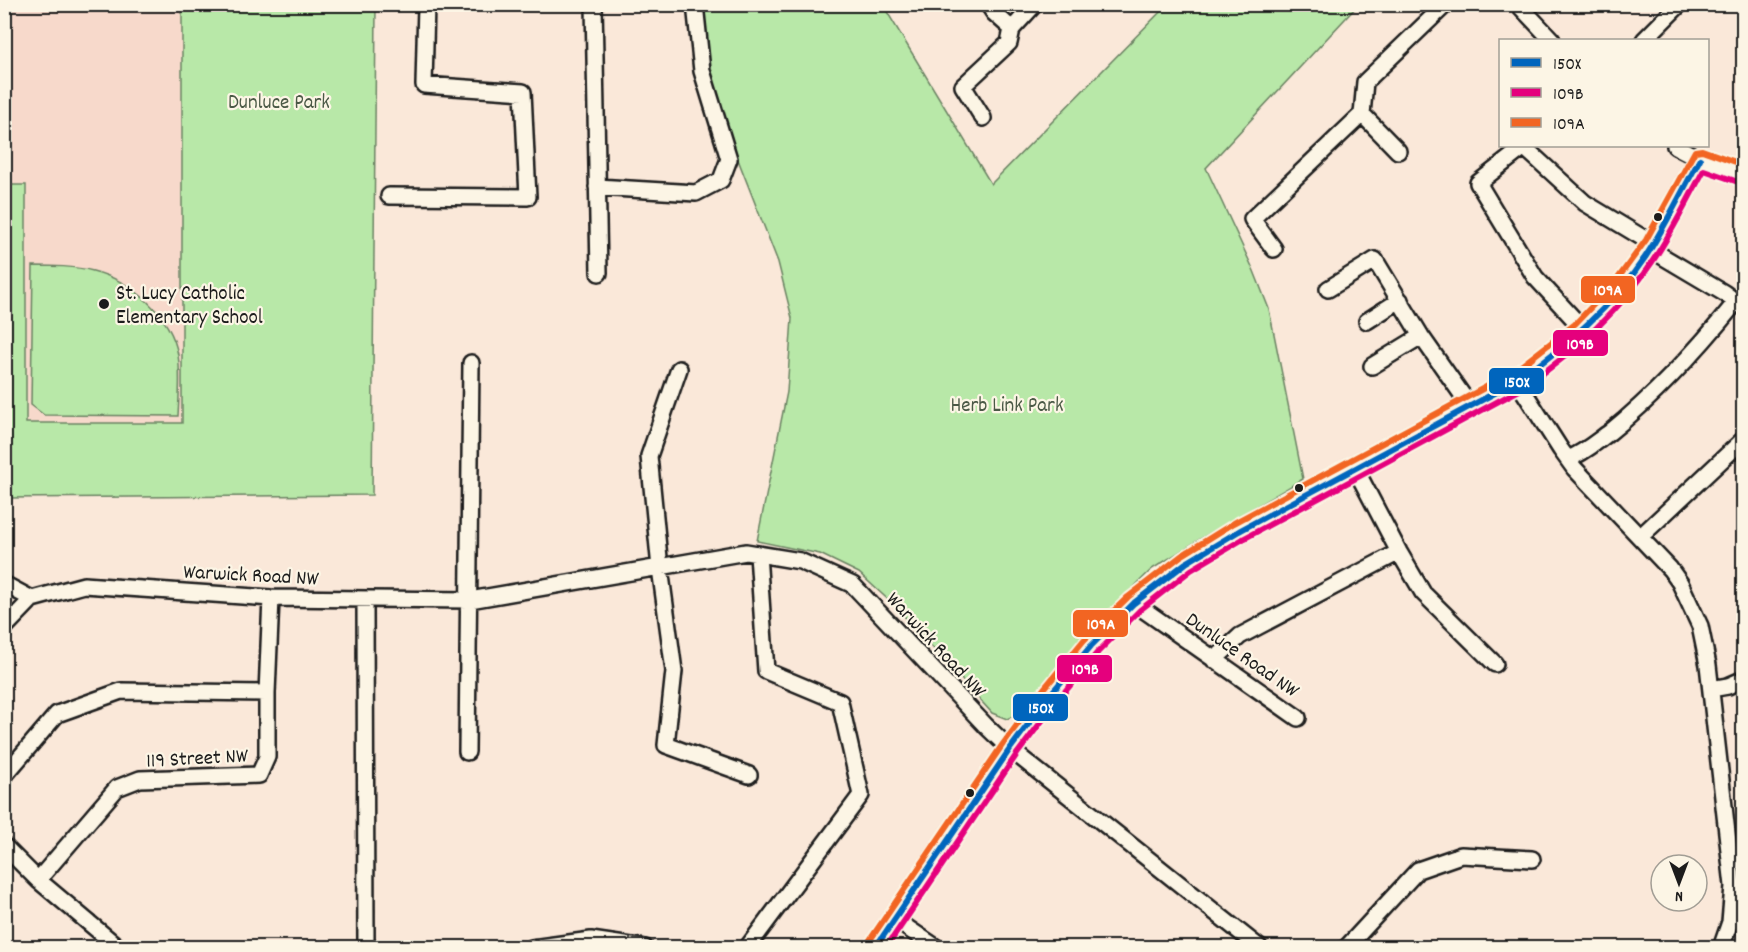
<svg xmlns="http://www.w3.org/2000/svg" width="1748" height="952" viewBox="0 0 1748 952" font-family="Dekko,sans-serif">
<rect width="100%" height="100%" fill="#fae8d9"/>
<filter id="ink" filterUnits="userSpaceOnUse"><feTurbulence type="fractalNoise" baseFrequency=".0167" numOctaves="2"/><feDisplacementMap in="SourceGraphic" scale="12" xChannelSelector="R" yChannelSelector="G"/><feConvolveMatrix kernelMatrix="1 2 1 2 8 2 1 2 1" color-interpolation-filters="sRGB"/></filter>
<g filter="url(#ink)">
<path fill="#f7d9cb" d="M 4,5 L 182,5 L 182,423 L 26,423 L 26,185 L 5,185 Z"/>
<path fill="#b8e8a8" stroke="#6a8262" stroke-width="1.5" d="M 182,5 L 376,5 L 372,495 L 5,498 L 5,185 L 26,185 L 26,423 L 182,423 Z
M 695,5 L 883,5 L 991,184 L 1167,5 L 1358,5 L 1206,168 L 1254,271 L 1269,309 L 1303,479 L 1200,539 L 1152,569 L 1081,639 L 1019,713 L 1007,719 L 992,713 L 895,606 L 859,573 L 820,554 L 757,541 L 787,392 L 792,318 L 778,262 L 705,75 Z
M 33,266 C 53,266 74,266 93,271 C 132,281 171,315 178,355 C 181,375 179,396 178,416 L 44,415 L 31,405 Z"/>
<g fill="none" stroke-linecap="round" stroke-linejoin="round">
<g stroke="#1c1c1c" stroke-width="20">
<path id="minor" d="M 594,4 L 599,273
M 1518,4 L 1552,40
M 1012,29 L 1035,4
M 1644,40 L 1680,4
M 1362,114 L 1398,151
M 983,118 L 963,86 L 1009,43 L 1012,29 L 994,13 L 988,4
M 1675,146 L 1700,159 L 1744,175
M 597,187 L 696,193 L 721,180 L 729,159 L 702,71 L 695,4
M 389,196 L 528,197 L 523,92 L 424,85 L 426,4
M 1274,249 L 1252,219 L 1362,114 L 1365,82 L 1446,4
M 1650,249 L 1724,293 L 1736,302
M 1328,289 L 1375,260 L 1421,336 L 1470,406
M 1367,321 L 1400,300
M 1584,330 L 1535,277 L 1478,183 L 1524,147 L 1585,203 L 1653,244
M 1372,366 L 1421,336
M 679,369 L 649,456 L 660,568 L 674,671 L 666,745 L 749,775
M 1517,381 L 1561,450 L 1574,468 L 1670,569 L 1680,583 L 1700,626 L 1708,665 L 1733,886 L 1730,922 L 1721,948
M 1568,459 C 1584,453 1596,442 1610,432 C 1657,394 1698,349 1736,302 L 1744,299
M 1355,468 L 1399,552 L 1423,593 L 1495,664
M 1640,537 L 1744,439
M 4,584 L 32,599
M 365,600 L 366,948
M 1134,603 L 1298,718
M 4,628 L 32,599 L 84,585 L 271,598 L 470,600 L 746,552 L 800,561 L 853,585 L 986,726 L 1010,749 L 1260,948
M 1214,660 L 1240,636 L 1399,552
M 1711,689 L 1728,686 L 1744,679
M 467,752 L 471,363
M 4,776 L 57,714 L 121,691 L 267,693
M 4,846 L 38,880 L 119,948
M 38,880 L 117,788 L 140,779 L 259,775 L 267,757 L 267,693 L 271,598
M 894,919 L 937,948
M 532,948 L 591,940 L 645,948
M 747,948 L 861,795 L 840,702 L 766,671 L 758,554
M 875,948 L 1010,749 L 1050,695 L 1091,646 L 1134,603 L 1186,563 L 1239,531 L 1517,381 C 1562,350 1603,315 1635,271 C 1661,237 1679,196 1700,159
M 1346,948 L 1418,870 L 1461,855 L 1532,859"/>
</g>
<use href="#minor" stroke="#fcf5e5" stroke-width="15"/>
<g stroke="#fcf5e5" stroke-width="10">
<path id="bus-1" d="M 875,948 L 1010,749 L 1050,695 L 1091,646 L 1134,603 L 1186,563 L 1239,531 L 1517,381 C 1566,346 1612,307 1646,256 C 1666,225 1682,191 1700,159"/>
</g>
<g stroke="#fcf5e5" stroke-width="10">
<path id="bus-2" d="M 886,948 L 1017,754 L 1057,701 L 1098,652 L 1140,610 L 1191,570 L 1243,539 L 1521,389 C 1572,354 1618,313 1652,262 C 1672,233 1687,201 1704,170 L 1741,183"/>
</g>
<g stroke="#fcf5e5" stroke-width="10">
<path id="bus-3" d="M 868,943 L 1003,744 L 1043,690 L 1084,640 L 1128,597 L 1181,556 L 1234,523 L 1512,373 L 1575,324 L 1616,281 L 1646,240 L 1695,151 L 1702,150 L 1744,165"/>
</g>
<use href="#bus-1" stroke="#0065bd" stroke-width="6"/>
<use href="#bus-2" stroke="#e5007d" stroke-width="6"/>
<use href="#bus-3" stroke="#f26522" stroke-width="6"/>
</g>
</g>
<g fill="#1c1c1c" stroke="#fcf5e5" stroke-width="2">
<circle cx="1658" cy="217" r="5"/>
<circle cx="104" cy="304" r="6"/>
<circle cx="1299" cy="488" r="5"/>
<circle cx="970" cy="793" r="5"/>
</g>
<g text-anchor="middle" stroke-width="4.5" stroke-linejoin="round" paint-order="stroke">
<g font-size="21" fill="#4b5946" stroke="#fcf5e5">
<text x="279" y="108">Dunluce Park</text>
<text x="1007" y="411">Herb Link Park</text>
</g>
<g font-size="21" fill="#1c1c1c" stroke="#fcf5e5" text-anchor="start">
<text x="116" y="299">St. Lucy Catholic<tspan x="116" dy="24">Elementary School</tspan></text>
</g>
<g font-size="21" fill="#1c1c1c" stroke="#fcf5e5">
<text transform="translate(251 574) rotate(3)" y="7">Warwick Road NW</text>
<text transform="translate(937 644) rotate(47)" y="7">Warwick Road NW</text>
<text transform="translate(1243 654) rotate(35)" y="7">Dunluce Road NW</text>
<text transform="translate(197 757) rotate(-3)" y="7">119 Street NW</text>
</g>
</g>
<g stroke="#fcf5e5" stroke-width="2">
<rect x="1580" y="275" width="56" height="29" rx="6" fill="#f26522"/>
<rect x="1552" y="329" width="57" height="28" rx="6" fill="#e5007d"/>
<rect x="1488" y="367" width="57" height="28" rx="6" fill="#0065bd"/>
<rect x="1072" y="609" width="57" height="29" rx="6" fill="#f26522"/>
<rect x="1056" y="654" width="57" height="29" rx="6" fill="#e5007d"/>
<rect x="1012" y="693" width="57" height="29" rx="6" fill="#0065bd"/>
</g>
<g font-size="16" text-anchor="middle" font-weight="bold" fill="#fff">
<text x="1608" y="295">109A</text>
<text x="1580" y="349">109B</text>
<text x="1517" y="387">150X</text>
<text x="1101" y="629">109A</text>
<text x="1085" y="674">109B</text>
<text x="1041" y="713">150X</text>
</g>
<rect width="1748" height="952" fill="none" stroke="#fcf5e5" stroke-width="24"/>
<rect x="12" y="12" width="1724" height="928" fill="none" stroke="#1c1c1c" stroke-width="2" filter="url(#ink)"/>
<rect x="1499" y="39" width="210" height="108" fill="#fcf5e5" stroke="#a29e95" stroke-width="1.5"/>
<rect x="1511" y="58" width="30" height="9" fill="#0065bd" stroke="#a29e95" stroke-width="1.5"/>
<text x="1553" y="69" font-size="18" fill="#1c1c1c">150X</text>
<rect x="1511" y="88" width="30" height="9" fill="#e5007d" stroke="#a29e95" stroke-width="1.5"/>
<text x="1553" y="99" font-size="18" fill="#1c1c1c">109B</text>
<rect x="1511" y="118" width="30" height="9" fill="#f26522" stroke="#a29e95" stroke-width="1.5"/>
<text x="1553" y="129" font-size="18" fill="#1c1c1c">109A</text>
<g transform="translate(1679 883) rotate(180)"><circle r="28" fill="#fcf5e5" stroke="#a29e95" stroke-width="1.5"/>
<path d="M0-4.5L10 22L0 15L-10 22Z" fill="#1c1c1c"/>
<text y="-9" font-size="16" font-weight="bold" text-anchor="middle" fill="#1c1c1c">N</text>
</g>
</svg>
